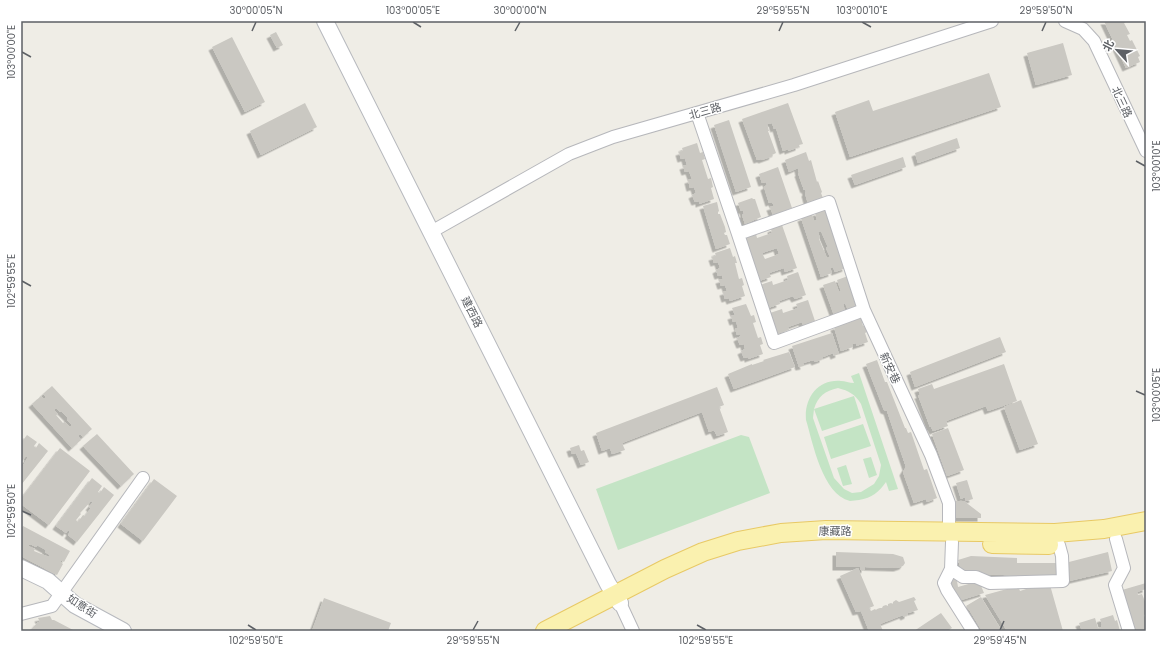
<svg xmlns="http://www.w3.org/2000/svg" width="1167" height="652" viewBox="0 0 1167 652" font-family="Poppins,'Noto Sans SC',sans-serif">
<defs>
<filter id="shadow"><feDropShadow dx="-3.5" dy="3.5" stdDeviation="0" flood-color="#0004"/></filter>
</defs>
<rect width="100%" height="100%" fill="#efede6"/>
<path fill="#c4e4c5" fill-rule="evenodd" d="M 859,373 L 898,489 L 889,491 L 886,482 C 879,492 872,498 859,500 C 856,500 853,501 850,501 C 822,494 813,443 806,420 C 804,398 818,379 841,381 C 845,381 849,383 854,383 L 851,376 ZM 838,388 C 849,391 855,394 861,404 L 881,465 L 879,476 L 874,484 L 861,492 L 852,493 L 844,489 L 834,478 L 813,418 L 814,409 L 822,431 L 861,418 L 854,396 L 814,409 C 818,396 825,391 838,388 Z
M 863,424 L 871,446 L 831,459 L 824,437 Z
M 741,435 L 749,437 L 770,493 L 618,550 L 596,489 Z
M 871,457 L 877,475 L 869,478 L 863,459 Z
M 846,465 L 852,484 L 843,486 L 837,468 Z"/>
<path fill="#cac8c2" fill-rule="evenodd" filter="url(#shadow)" d="M 1104,21 L 1128,21 L 1124,23 L 1130,34 L 1127,35 L 1130,41 L 1132,40 L 1140,56 L 1138,57 L 1140,62 L 1126,68 Z
M 276,32 L 283,45 L 277,48 L 270,35 Z
M 232,37 L 265,102 L 245,112 L 212,47 Z
M 1063,43 L 1072,75 L 1036,85 L 1027,53 Z
M 989,73 L 1001,107 L 850,157 L 835,112 L 869,100 L 873,111 Z
M 305,103 L 317,127 L 261,155 L 250,131 Z
M 788,103 L 803,144 L 799,145 L 799,147 L 788,151 L 788,149 L 783,151 L 776,128 L 774,129 L 772,123 L 767,124 L 769,131 L 768,131 L 776,153 L 772,155 L 773,156 L 762,160 L 761,159 L 757,160 L 742,119 Z
M 729,120 L 751,187 L 736,192 L 714,125 Z
M 957,138 L 960,148 L 918,163 L 915,153 Z
M 697,143 L 700,153 L 703,152 L 705,159 L 702,160 L 708,179 L 711,178 L 713,187 L 711,188 L 714,199 L 699,204 L 699,201 L 695,202 L 692,195 L 696,193 L 694,187 L 690,188 L 688,180 L 692,179 L 689,171 L 685,172 L 683,166 L 687,165 L 685,158 L 681,159 L 679,152 L 683,151 L 682,148 Z
M 806,152 L 809,161 L 811,160 L 817,182 L 818,181 L 822,192 L 821,193 L 823,198 L 808,204 L 805,193 L 806,192 L 805,189 L 804,190 L 798,173 L 799,173 L 798,168 L 789,172 L 785,160 Z
M 903,157 L 906,167 L 855,185 L 851,175 Z
M 778,167 L 792,208 L 773,215 L 770,207 L 774,206 L 772,202 L 769,203 L 764,187 L 767,185 L 766,182 L 762,183 L 759,174 Z
M 752,198 L 753,199 L 755,199 L 761,217 L 745,224 L 742,215 L 744,214 L 743,210 L 741,211 L 738,203 Z
M 717,202 L 719,211 L 718,212 L 718,214 L 720,214 L 725,227 L 726,232 L 724,233 L 725,235 L 727,235 L 730,244 L 716,249 L 703,206 Z
M 826,210 L 846,268 L 835,272 L 833,267 L 830,268 L 832,273 L 821,277 L 801,218 L 812,214 L 814,221 L 817,220 L 815,213 ZM 821,231 L 828,247 L 826,248 L 830,257 L 827,258 L 819,239 L 820,238 L 818,232 Z
M 782,225 L 797,268 L 785,272 L 784,268 L 769,273 L 771,277 L 759,281 L 744,238 L 756,234 L 757,238 L 772,233 L 771,229 ZM 777,248 L 779,254 L 765,259 L 762,253 Z
M 730,248 L 733,257 L 735,256 L 737,263 L 735,263 L 739,279 L 742,278 L 744,285 L 742,286 L 745,296 L 730,301 L 729,298 L 725,299 L 723,292 L 727,291 L 725,285 L 721,286 L 719,280 L 723,279 L 722,275 L 718,276 L 716,270 L 720,268 L 718,262 L 714,263 L 712,257 L 716,256 L 715,253 Z
M 798,272 L 806,295 L 795,299 L 793,296 L 779,301 L 780,304 L 768,308 L 760,285 L 772,281 L 773,285 L 788,280 L 787,276 Z
M 848,276 L 858,306 L 848,310 L 845,303 L 843,304 L 845,311 L 834,315 L 823,285 L 835,281 L 839,292 L 841,291 L 837,280 Z
M 808,300 L 815,321 L 803,325 L 802,322 L 788,327 L 789,330 L 777,334 L 770,313 L 782,309 L 783,313 L 798,308 L 796,304 Z
M 746,304 L 751,316 L 754,315 L 756,322 L 753,323 L 758,338 L 761,337 L 763,344 L 760,345 L 763,354 L 748,359 L 748,357 L 744,358 L 741,351 L 745,349 L 744,344 L 740,345 L 737,338 L 741,336 L 740,334 L 737,335 L 735,329 L 738,328 L 736,321 L 733,322 L 731,316 L 735,315 L 732,308 Z
M 861,318 L 863,326 L 865,325 L 867,332 L 865,333 L 868,342 L 856,346 L 856,343 L 852,344 L 853,347 L 841,351 L 834,327 Z
M 832,333 L 839,354 L 834,356 L 833,353 L 823,357 L 823,359 L 815,362 L 814,360 L 803,363 L 804,366 L 799,367 L 792,346 Z
M 1000,337 L 1006,352 L 915,387 L 910,372 Z
M 789,352 L 795,367 L 734,389 L 728,374 L 752,364 L 752,365 L 764,361 L 763,360 Z
M 877,360 L 885,382 L 887,382 L 905,428 L 906,428 L 908,433 L 911,432 L 924,470 L 927,469 L 937,498 L 927,502 L 926,499 L 914,503 L 903,472 L 906,467 L 887,411 L 884,410 L 866,364 Z
M 1004,364 L 1017,401 L 988,411 L 986,406 L 946,421 L 948,426 L 933,431 L 931,427 L 930,427 L 918,395 L 920,395 L 918,389 L 932,384 L 934,389 Z
M 52,386 L 92,429 L 83,437 L 80,434 L 78,436 L 81,440 L 72,448 L 32,404 L 41,396 L 44,399 L 46,397 L 43,394 ZM 56,408 L 60,412 L 61,411 L 68,418 L 67,420 L 72,425 L 70,427 L 65,422 L 63,423 L 56,415 L 58,414 L 54,410 Z
M 717,387 L 724,405 L 719,407 L 728,432 L 717,436 L 714,430 L 709,432 L 702,412 L 622,443 L 625,450 L 612,454 L 610,448 L 602,451 L 596,433 Z
M 1021,400 L 1038,444 L 1020,450 L 1004,407 Z
M 948,428 L 964,470 L 947,476 L 932,434 Z
M 97,434 L 134,474 L 121,486 L 83,446 Z
M 27,435 L 37,442 L 34,446 L 36,448 L 39,443 L 48,451 L 21,485 L 21,469 L 28,457 L 26,456 L 22,461 L 21,460 L 21,443 Z
M 579,445 L 581,451 L 584,450 L 589,462 L 581,465 L 576,453 L 572,454 L 570,448 Z
M 60,448 L 90,471 L 49,525 L 21,504 L 21,499 Z
M 92,478 L 102,486 L 98,492 L 100,493 L 104,487 L 114,495 L 77,542 L 68,535 L 70,532 L 68,530 L 66,533 L 56,526 ZM 91,501 L 93,502 L 89,507 L 91,508 L 85,516 L 83,515 L 78,522 L 76,520 L 81,514 L 80,513 Z
M 154,479 L 177,496 L 143,541 L 121,524 Z
M 967,480 L 973,499 L 966,501 L 965,497 L 961,499 L 956,483 Z
M 952,501 L 964,501 L 981,514 L 981,518 L 952,518 Z
M 23,526 L 70,551 L 64,562 L 61,560 L 60,562 L 63,564 L 57,575 L 21,556 L 21,529 ZM 30,544 L 36,547 L 37,545 L 46,550 L 45,552 L 50,555 L 49,557 L 34,551 L 35,549 L 28,546 Z
M 836,552 L 893,554 L 903,557 L 905,563 L 903,566 L 897,568 L 865,567 L 865,569 L 863,571 L 860,569 L 861,567 L 836,567 Z
M 1108,552 L 1112,571 L 1069,581 L 1065,563 Z
M 971,556 L 1017,558 L 1017,563 L 1059,563 L 1059,578 L 964,573 L 964,569 L 961,569 L 958,560 Z
M 858,568 L 874,606 L 869,608 L 871,611 L 875,609 L 876,610 L 877,609 L 880,608 L 882,608 L 883,606 L 886,605 L 888,606 L 888,604 L 891,603 L 893,604 L 893,602 L 896,600 L 899,602 L 914,597 L 916,600 L 914,601 L 918,610 L 908,613 L 908,615 L 904,617 L 903,615 L 880,624 L 883,631 L 869,631 L 861,611 L 856,612 L 840,576 Z
M 956,575 L 958,587 L 979,581 L 984,593 L 958,601 L 951,587 L 952,581 Z
M 1146,583 L 1146,589 L 1137,592 L 1138,595 L 1142,594 L 1146,604 L 1146,614 L 1144,615 L 1146,620 L 1146,631 L 1135,631 L 1122,590 Z
M 1038,585 L 1050,585 L 1063,631 L 1007,631 L 985,595 L 1018,586 L 1020,591 Z
M 981,597 L 992,615 L 1002,631 L 982,631 L 970,611 L 966,606 Z
M 324,598 L 391,623 L 388,631 L 312,631 Z
M 941,613 L 952,628 L 947,631 L 914,631 Z
M 1113,615 L 1115,621 L 1117,620 L 1120,631 L 1082,631 L 1079,623 L 1095,618 L 1098,628 L 1101,627 L 1101,625 L 1102,625 L 1100,619 Z
M 50,616 L 52,620 L 54,620 L 75,631 L 30,631 L 38,622 L 40,622 L 38,618 Z"/>
<g fill="none" stroke-linecap="round" stroke-linejoin="round">
<g stroke="#b6b7bb" stroke-width="14">
<path id="street" d="M 1065,21 L 1083,29 L 1094,41 L 1146,151
M 697,113 L 738,234
M 431,232 L 569,154 L 613,137 L 794,85 L 992,21
M 864,310 L 774,343 L 738,234 L 829,202 L 864,310 L 931,455 L 949,503 L 949,532
M 1116,539 L 1124,568 L 1115,585 L 1129,631
M 952,542 L 951,569 L 944,583 L 947,590 L 973,631
M 951,569 L 963,577 L 976,577 L 990,583 L 1063,581 L 1062,556 L 1059,545
M 620,603 L 633,631
M 21,614 L 52,606 L 143,478"/>
</g>
<g stroke="#b7b9be" stroke-width="18">
<path id="secondary" d="M 325,21 L 608,584 L 620,603
M 21,568 L 48,581 L 75,605 L 123,631"/>
</g>
<g stroke="#e8c965" stroke-width="20">
<path id="primary" d="M 992,544 L 1049,545
M 545,631 L 665,569 L 703,552 L 738,541 L 781,533 L 826,530 L 1055,533 L 1104,529 L 1146,521"/>
</g>
<use href="#street" stroke="#fff" stroke-width="12"/>
<use href="#secondary" stroke="#fff" stroke-width="16"/>
<use href="#primary" stroke="#faf1af" stroke-width="18"/>
</g>
<path fill="none" stroke="#5d6065" stroke-width="1.5" d="M 413,22 L 421,27M 862,22 L 871,27M 252,31 L 256,22M 515,31 L 520,22M 779,31 L 783,22M 1042,31 L 1046,22M 22,52 L 31,57M 1136,161 L 1145,166M 22,281 L 31,286M 1136,391 L 1145,395M 22,511 L 31,515M 248,625 L 256,630M 697,625 L 706,630M 473,630 L 478,621M 1000,630 L 1004,621"/>
<g text-anchor="middle" stroke-width="3" stroke-linejoin="round" paint-order="stroke">
<g font-size="11" fill="#5d6065" stroke="#fff">
<text transform="translate(1122 102) rotate(65)" y="4">北三路</text>
<text transform="translate(705 111) rotate(-16)" y="4">北三路</text>
<text transform="translate(472 312) rotate(63)" y="4">建西路</text>
<text transform="translate(890 368) rotate(65)" y="4">新安巷</text>
<text x="835" y="535">康藏路</text>
<text transform="translate(82 606) rotate(33)" y="4">如意街</text>
</g>
</g>
<rect width="1167" height="652" fill="none" stroke="#ffffff" stroke-width="44"/>
<g transform="translate(1117 50) rotate(297)" stroke="#ffffff" stroke-width="3" paint-order="stroke">
<path d="M0-3L7 15L0 10L-7 15Z" fill="#5d6065"/>
<text y="-6" font-size="11" font-weight="bold" text-anchor="middle" fill="#5d6065">北</text>
</g>
<rect x="22" y="22" width="1123" height="608" fill="none" stroke="#5d6065" stroke-width="1.5"/>
<g font-size="10" text-anchor="middle" fill="#5d6065">
<text x="256" y="14">30°00'05"N</text>
<text x="413" y="14">103°00'05"E</text>
<text x="520" y="14">30°00'00"N</text>
<text x="783" y="14">29°59'55"N</text>
<text x="862" y="14">103°00'10"E</text>
<text x="1046" y="14">29°59'50"N</text>
<text transform="translate(11 52) rotate(-90)" y="4">103°00'00"E</text>
<text transform="translate(1156 166) rotate(-90)" y="4">103°00'10"E</text>
<text transform="translate(11 281) rotate(-90)" y="4">102°59'55"E</text>
<text transform="translate(1156 395) rotate(-90)" y="4">103°00'05"E</text>
<text transform="translate(11 511) rotate(-90)" y="4">102°59'50"E</text>
<text x="256" y="644">102°59'50"E</text>
<text x="473" y="644">29°59'55"N</text>
<text x="706" y="644">102°59'55"E</text>
<text x="1000" y="644">29°59'45"N</text>
</g>
</svg>
